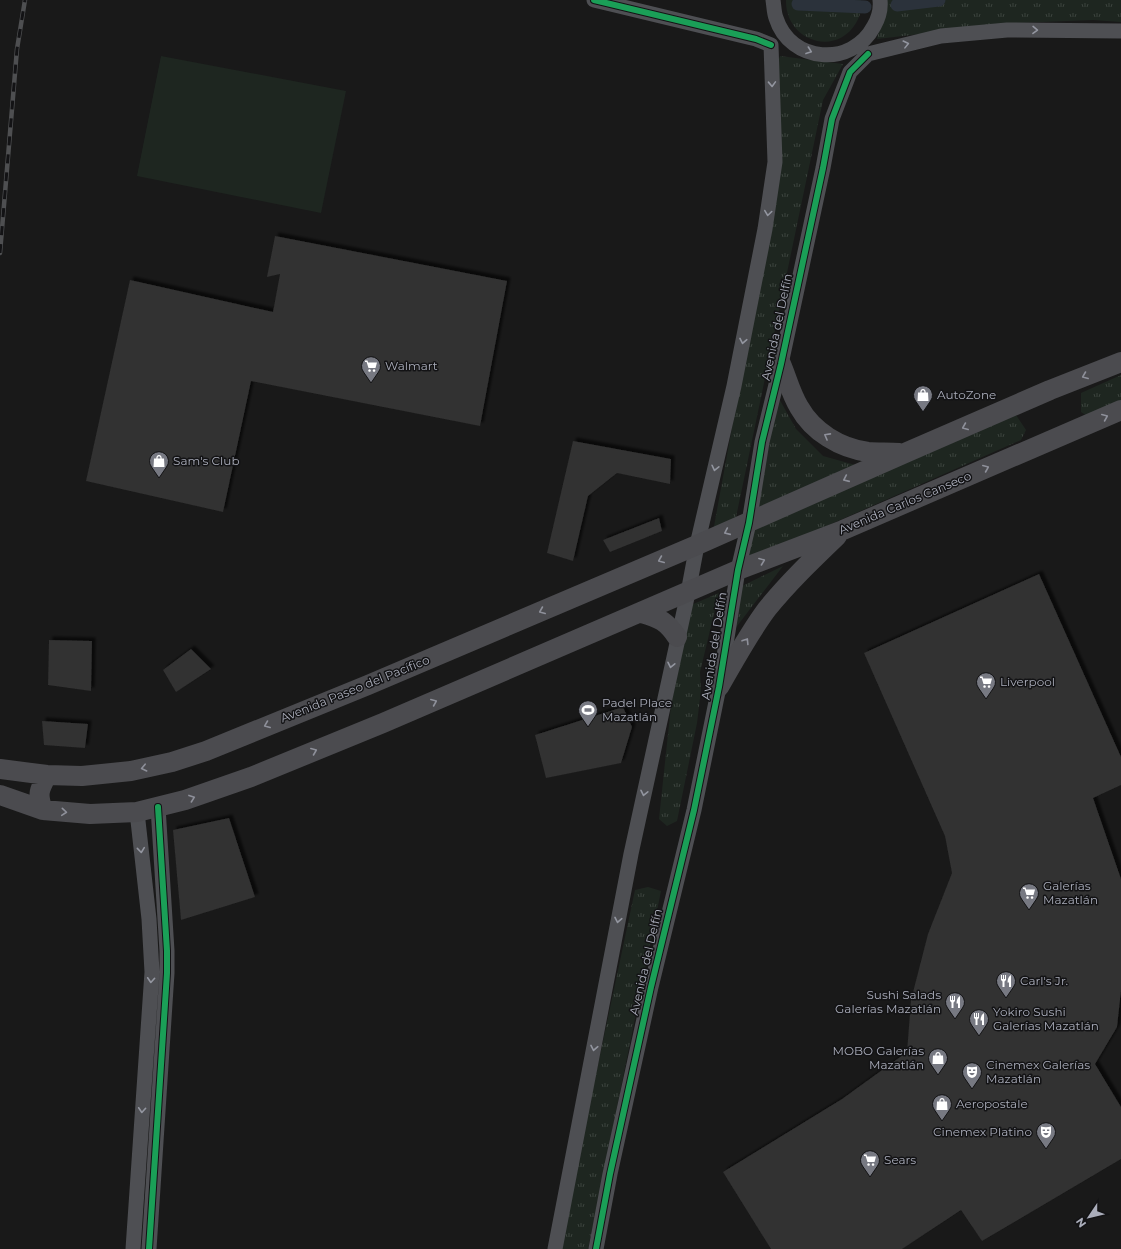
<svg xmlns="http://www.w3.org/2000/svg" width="1121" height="1249" viewBox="0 0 1121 1249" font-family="Montserrat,sans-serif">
<defs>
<pattern id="grass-tufts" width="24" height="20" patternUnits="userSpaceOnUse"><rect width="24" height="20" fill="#1e2620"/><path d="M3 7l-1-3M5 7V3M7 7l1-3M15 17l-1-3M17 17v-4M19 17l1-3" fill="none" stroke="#3c433e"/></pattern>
<filter id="shadow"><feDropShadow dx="3.5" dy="-3.5" stdDeviation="1" flood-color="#0009"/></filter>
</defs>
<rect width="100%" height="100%" fill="#191919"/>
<path fill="url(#grass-tufts)" d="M 786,0 L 861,0 C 863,8 860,16 856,23 C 835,58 785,40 786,0 Z
M 885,0 L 1121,0 L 1121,22 L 1093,20 L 1016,23 L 877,39 Z
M 780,56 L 843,64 L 823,100 L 735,522 L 713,532 L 756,296 L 777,64 Z
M 1121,375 L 1121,407 L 1092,419 L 1081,412 L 1081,393 Z
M 777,395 L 796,429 L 823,456 L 859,466 L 756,515 Z
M 1014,412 L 1026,430 L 1021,440 L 745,562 L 749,531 Z
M 783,566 L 731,634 L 738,588 Z
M 719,593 L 700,672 L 701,690 L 697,723 L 677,821 L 667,826 L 659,819 L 671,706 L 691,605 Z
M 648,887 L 661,891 L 588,1249 L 559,1249 L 635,890 Z"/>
<path fill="#1e2620" d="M 161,56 L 346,91 L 321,213 L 137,176 Z"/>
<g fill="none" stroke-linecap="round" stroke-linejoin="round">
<path stroke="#2b323b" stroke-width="13" d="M 798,4 L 865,7
M 897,5 L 939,0"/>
</g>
<path fill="#313131" filter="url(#shadow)" d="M 275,236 L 507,281 L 480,426 L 251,381 L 223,512 L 86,481 L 130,280 L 273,312 L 280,274 L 267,277 Z
M 573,441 L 671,459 L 670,484 L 617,473 L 588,496 L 573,561 L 547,553 Z
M 659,518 L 662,531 L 610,552 L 603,540 Z
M 1039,574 L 1121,757 L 1121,785 L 1093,798 L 1121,879 L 1121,990 L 1117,1027 L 1095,1064 L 1121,1107 L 1121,1159 L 982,1241 L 961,1210 L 902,1249 L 771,1249 L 723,1172 L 842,1099 L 907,1052 L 911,1000 L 928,934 L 952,873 L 945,836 L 864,653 Z
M 49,640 L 92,641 L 91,691 L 48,685 Z
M 191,649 L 211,669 L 176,692 L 163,670 Z
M 623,707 L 632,727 L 621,763 L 546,778 L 535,735 Z
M 42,721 L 88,724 L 85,748 L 44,745 Z
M 229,818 L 255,897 L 181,920 L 173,830 Z"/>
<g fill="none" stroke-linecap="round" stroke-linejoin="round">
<path stroke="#4e4f53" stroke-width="15" d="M 594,0 L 756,39 L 771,45
M 773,0 C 774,6 774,13 776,18 C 790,63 852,68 874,26 C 878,19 881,9 880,0
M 868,54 L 941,36 L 1007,30 L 1121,31
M 133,1249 L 152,972 L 149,919 L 137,812
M 149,1249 L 167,973 L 167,951 L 158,807
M 555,1249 L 631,854 L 688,593 L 697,545 L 734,386 L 765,229 L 775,162 L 771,45
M 596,1249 L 610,1174 L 651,987 L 694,810 L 719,687 L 738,570 L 749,523 L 762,442 L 781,364 L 823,168 L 832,119 L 850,72 L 868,54"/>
<path stroke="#4b4b4f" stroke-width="20" d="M 781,364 C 787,378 791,394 799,407 C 813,432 840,448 868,452 C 878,453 889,452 899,453
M 642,613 C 660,618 667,622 677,637
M 719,687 C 734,661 749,633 767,609 C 788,583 812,560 837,536
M 0,769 L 47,775 L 82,776 L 131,771 L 172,762 L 206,751 L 368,685 L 697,545 L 905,453 L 1050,390 L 1121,362
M 0,795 L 43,810 L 90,814 L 137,812 L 185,800 L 251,777 L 383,723 L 738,570 L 843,530 L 1121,410
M 43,810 C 37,794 39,790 47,775"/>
<g stroke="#4e4f51" stroke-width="4.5">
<path id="rail" d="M 0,253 L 17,49 L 25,0"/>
</g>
<use href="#rail" stroke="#131315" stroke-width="3" stroke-dasharray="9" stroke-linecap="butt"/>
<g stroke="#131315" stroke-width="8">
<path id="cycleway" d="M 594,0 L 756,39 L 771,45
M 149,1249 L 167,973 L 167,951 L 158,807
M 596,1249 L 610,1174 L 651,987 L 694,810 L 719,687 L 738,570 L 749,523 L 762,442 L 781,364 L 823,168 L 832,119 L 850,72 L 868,54"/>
</g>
<use href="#cycleway" stroke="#1a9f57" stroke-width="6"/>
</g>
<defs><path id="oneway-chevron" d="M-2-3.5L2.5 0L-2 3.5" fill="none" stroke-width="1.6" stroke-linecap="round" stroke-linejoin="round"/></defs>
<g stroke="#9396a0">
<use href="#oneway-chevron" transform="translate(1035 30) rotate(1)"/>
<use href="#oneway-chevron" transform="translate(906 44) rotate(-14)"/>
<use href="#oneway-chevron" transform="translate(809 51) rotate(20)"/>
<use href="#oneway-chevron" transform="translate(772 84) rotate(88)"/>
<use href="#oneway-chevron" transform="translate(768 213) rotate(98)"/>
<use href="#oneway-chevron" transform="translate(743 341) rotate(101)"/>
<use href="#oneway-chevron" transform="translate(715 468) rotate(103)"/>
<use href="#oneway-chevron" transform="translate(671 665) rotate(102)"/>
<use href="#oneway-chevron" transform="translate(644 793) rotate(102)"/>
<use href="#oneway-chevron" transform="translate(141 850) rotate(84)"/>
<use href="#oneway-chevron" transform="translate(618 920) rotate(101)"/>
<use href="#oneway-chevron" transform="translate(151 980) rotate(94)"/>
<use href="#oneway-chevron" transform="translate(594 1048) rotate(101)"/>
<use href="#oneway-chevron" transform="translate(142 1110) rotate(94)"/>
</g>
<g stroke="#8e909a">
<use href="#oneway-chevron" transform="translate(1085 376) rotate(158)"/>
<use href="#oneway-chevron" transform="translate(1105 417) rotate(-23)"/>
<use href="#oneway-chevron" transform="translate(965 427) rotate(157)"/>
<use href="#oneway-chevron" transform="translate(827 436) rotate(-151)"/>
<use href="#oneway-chevron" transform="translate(986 468) rotate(-23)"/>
<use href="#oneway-chevron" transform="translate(846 479) rotate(156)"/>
<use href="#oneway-chevron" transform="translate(727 532) rotate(156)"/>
<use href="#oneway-chevron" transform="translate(661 560) rotate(157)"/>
<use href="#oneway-chevron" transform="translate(762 561) rotate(-21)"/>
<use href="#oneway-chevron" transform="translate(542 611) rotate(157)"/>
<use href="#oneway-chevron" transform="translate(746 641) rotate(-58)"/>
<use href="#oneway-chevron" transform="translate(434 702) rotate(-23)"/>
<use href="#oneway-chevron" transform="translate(267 725) rotate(158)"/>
<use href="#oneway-chevron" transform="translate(314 751) rotate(-22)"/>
<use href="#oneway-chevron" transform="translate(144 768) rotate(167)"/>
<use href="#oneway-chevron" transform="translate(192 798) rotate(-20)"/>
<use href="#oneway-chevron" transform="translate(64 812) rotate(5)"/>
</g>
<defs>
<g id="supermarket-pin" transform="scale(1)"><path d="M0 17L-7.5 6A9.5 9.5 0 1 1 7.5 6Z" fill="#777982" stroke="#131315"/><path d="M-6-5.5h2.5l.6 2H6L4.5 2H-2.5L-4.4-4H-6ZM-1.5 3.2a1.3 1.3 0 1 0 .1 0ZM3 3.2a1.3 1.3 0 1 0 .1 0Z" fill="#fff"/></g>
<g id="shop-pin" transform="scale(1)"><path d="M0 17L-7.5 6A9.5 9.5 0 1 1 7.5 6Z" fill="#777982" stroke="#131315"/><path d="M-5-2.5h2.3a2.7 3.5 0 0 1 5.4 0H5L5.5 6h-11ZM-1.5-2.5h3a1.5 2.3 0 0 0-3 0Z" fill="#fff"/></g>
<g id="stadium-pin" transform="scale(1)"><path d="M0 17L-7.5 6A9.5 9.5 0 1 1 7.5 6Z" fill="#777982" stroke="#131315"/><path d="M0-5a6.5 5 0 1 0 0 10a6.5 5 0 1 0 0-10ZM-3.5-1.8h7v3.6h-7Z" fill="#fff"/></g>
<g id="restaurant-pin" transform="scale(1)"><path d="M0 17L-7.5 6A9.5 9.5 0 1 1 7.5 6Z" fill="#777982" stroke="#131315"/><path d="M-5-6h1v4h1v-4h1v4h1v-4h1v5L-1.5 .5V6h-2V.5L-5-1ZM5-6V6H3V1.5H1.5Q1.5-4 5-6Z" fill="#fff"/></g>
<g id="theatre-pin" transform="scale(1)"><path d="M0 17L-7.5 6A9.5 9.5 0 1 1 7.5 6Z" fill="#777982" stroke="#131315"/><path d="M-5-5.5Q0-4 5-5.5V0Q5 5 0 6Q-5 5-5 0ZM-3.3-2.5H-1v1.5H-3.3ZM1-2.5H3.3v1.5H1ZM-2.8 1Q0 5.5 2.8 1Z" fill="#fff"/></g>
</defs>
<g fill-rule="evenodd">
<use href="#supermarket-pin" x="371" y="366"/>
<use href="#shop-pin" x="923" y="395"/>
<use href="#shop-pin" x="159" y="461"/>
<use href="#supermarket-pin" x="986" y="682"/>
<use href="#stadium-pin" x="588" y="710"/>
<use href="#supermarket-pin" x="1029" y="893"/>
<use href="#restaurant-pin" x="1006" y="981"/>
<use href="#restaurant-pin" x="955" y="1002"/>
<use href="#restaurant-pin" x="979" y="1019"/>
<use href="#shop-pin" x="938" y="1058"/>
<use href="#theatre-pin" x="972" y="1072"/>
<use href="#shop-pin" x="942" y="1104"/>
<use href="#theatre-pin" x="1046" y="1132"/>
<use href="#supermarket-pin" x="870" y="1160"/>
</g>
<g text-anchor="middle" stroke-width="3" stroke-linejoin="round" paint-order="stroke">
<g font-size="12" fill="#aaadba" stroke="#131315">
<text transform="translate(777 327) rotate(-78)" y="4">Avenida del Delfín</text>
<text transform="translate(905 503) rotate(-23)" y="4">Avenida Carlos Canseco</text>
<text transform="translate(714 646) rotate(-81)" y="4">Avenida del Delfín</text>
<text transform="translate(355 689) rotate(-22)" y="4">Avenida Paseo del Pacífico</text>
<text transform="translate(646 962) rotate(-77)" y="4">Avenida del Delfín</text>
</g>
<g font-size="12" fill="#aaadba" stroke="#131315" text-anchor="start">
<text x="385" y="370">Walmart</text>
<text x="937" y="399">AutoZone</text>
<text x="173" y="465">Sam's Club</text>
<text x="1000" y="686">Liverpool</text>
<text x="602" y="707">Padel Place<tspan x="602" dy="14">Mazatlán</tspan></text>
<text x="1043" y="890">Galerías<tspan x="1043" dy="14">Mazatlán</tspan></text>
<text x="1020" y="985">Carl's Jr.</text>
<text x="941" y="999" text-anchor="end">Sushi Salads<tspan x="941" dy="14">Galerías Mazatlán</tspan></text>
<text x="993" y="1016">Yokiro Sushi<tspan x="993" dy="14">Galerías Mazatlán</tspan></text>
<text x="924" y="1055" text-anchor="end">MOBO Galerías<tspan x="924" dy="14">Mazatlán</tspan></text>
<text x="986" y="1069">Cinemex Galerías<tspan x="986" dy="14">Mazatlán</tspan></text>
<text x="956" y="1108">Aeropostale</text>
<text x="1032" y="1136" text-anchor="end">Cinemex Platino</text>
<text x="884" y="1164">Sears</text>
</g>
</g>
<g transform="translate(1089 1217) rotate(235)" stroke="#131315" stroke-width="3" paint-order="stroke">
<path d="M0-3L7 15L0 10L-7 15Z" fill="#aaadba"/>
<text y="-6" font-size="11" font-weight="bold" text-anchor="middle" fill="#aaadba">N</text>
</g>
</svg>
